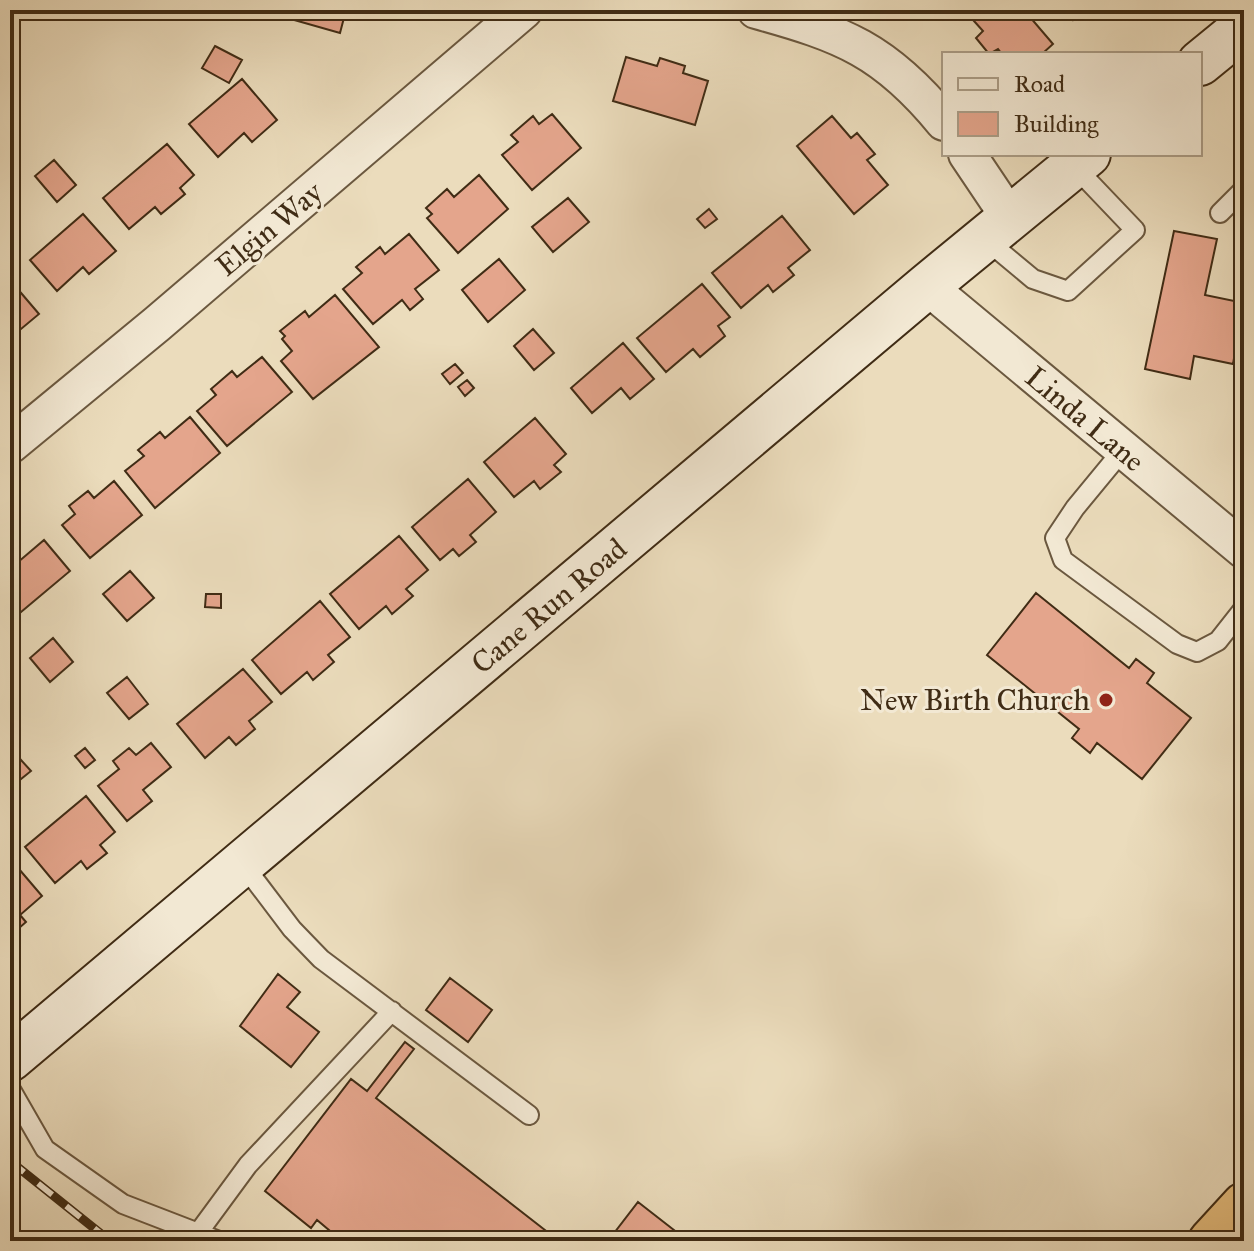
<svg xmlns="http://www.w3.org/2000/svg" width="1254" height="1251" viewBox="0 0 1254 1251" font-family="'IM FELL Great Primer',serif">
<rect width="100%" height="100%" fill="#ebdcbc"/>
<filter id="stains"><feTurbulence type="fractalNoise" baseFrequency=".0025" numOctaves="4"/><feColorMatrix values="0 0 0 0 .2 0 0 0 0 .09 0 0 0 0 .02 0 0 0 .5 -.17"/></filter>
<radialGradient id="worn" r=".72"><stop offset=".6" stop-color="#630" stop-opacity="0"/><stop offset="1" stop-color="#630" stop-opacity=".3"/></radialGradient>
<path fill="#e4a58c" stroke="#402c15" stroke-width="2" d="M 259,10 L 346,10 L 340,33 Z
M 987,10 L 1024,10 L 1053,44 L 1042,54 L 1002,54 L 998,49 L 989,54 L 976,38 L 983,31 L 974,21 Z
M 1065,10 L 1084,10 L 1073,20 Z
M 215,46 L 242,60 L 229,83 L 202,68 Z
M 626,57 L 657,66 L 660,58 L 685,66 L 683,73 L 708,81 L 695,125 L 613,101 Z
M 242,79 L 277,120 L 252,142 L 244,133 L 218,157 L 189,124 Z
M 552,114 L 581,148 L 532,190 L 502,155 L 518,142 L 511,135 L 533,116 L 539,124 Z
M 832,116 L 851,138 L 857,133 L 875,154 L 867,160 L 888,185 L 854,214 L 797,146 Z
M 167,144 L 194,175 L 180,188 L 185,194 L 161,214 L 155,207 L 129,229 L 103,198 Z
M 54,160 L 76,185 L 57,202 L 35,176 Z
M 479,175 L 508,209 L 458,253 L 427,218 L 432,214 L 426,208 L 447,189 L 454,197 Z
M 568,198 L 589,222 L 553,252 L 532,227 Z
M 709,209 L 717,219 L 705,228 L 697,219 Z
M 83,214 L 116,251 L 89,274 L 83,267 L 57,291 L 30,260 Z
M 782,216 L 810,250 L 788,268 L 794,275 L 773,292 L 768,285 L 741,308 L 712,273 Z
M 1174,231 L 1217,239 L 1205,295 L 1244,303 L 1233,364 L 1194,356 L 1190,379 L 1145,369 Z
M 409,234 L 439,270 L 415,289 L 423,299 L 410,310 L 402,300 L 373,324 L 343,289 L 362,273 L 356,267 L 380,247 L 385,254 Z
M 499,259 L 525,290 L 488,322 L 462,290 Z
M 10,280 L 39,314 L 15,334 L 10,329 Z
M 702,284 L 730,317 L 718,326 L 725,336 L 700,357 L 693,349 L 666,372 L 637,338 Z
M 335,295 L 379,347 L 313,399 L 281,361 L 292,351 L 282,339 L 285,336 L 280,331 L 305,311 L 309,317 Z
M 533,329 L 554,353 L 534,370 L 514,346 Z
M 623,343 L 654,379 L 630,399 L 621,388 L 592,413 L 571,388 Z
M 262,357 L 292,392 L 227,446 L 197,411 L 216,395 L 211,389 L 232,371 L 237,377 Z
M 455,364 L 463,373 L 450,384 L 442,374 Z
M 467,380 L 474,388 L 465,396 L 458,387 Z
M 190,417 L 220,453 L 155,508 L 125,471 L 144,456 L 138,450 L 160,432 L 165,438 Z
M 535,418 L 566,454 L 554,465 L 561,472 L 540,489 L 534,481 L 514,497 L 484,462 Z
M 468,479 L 496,512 L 470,535 L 476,542 L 459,556 L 453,549 L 440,560 L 412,527 Z
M 114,481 L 142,515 L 90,558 L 62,525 L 75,514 L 69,506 L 88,491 L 94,498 Z
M 399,536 L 428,570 L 406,589 L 413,596 L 392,614 L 386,606 L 359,629 L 330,594 Z
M 44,540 L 70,571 L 15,617 L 10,610 L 10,557 L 17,563 Z
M 130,571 L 154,598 L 127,621 L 103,594 Z
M 1036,593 L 1129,668 L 1136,659 L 1154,673 L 1147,683 L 1191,718 L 1142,779 L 1097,743 L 1090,753 L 1072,738 L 1079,729 L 987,655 Z
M 206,594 L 221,594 L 221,608 L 205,607 Z
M 320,601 L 350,637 L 328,655 L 334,662 L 313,680 L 307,672 L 281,694 L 252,660 Z
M 53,638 L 73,662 L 50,682 L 30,658 Z
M 243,669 L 272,702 L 249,721 L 255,729 L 236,745 L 229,737 L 205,758 L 177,724 Z
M 127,677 L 148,704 L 129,719 L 107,693 Z
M 1244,719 L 1244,736 L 1236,729 Z
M 151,743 L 171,767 L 143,790 L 152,801 L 127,821 L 98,786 L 119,769 L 113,761 L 129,748 L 136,755 Z
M 85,748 L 95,760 L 85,768 L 75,756 Z
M 21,760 L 31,771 L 16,783 L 10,776 L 10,769 Z
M 86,796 L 115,832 L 100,845 L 107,853 L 87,869 L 81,861 L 55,883 L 25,847 Z
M 13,862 L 42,896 L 20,915 L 26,922 L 10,936 L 10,864 Z
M 278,974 L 300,992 L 287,1007 L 319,1032 L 291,1067 L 240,1026 Z
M 450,978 L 492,1010 L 468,1042 L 426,1010 Z
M 405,1042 L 414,1049 L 376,1098 L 559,1241 L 342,1241 L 317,1220 L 311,1228 L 265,1191 L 351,1079 L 367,1091 Z
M 638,1202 L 688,1241 L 608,1241 Z"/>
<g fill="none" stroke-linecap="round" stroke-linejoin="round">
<g stroke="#6b583f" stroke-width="22">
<path id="lane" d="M 1220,213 L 1244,189
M 985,239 L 1033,279 L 1068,291 L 1135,230 L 1074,166
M 1122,451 L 1075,508 L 1055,538 L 1063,560 L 1177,644 L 1197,652 L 1218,641 L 1244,608
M 242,863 L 292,929 L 321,959 L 529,1115
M 10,1088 L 45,1149 L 123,1204 L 219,1241
M 198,1233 L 248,1165 L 392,1011"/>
</g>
<g stroke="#6b583f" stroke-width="40">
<path id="street" d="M 756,10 C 843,34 885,50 944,122
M 967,154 L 1010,218
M 927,286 L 1244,550
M 10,445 L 157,324 L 524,10"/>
</g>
<g stroke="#402c15" stroke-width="48">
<path id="secondary" d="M 1200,63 L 1244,27
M 10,1059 L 927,286 L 1088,154"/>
</g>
<g stroke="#402c15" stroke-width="48">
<path id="highway" d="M 1211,1241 L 1244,1205"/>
</g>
<use href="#lane" stroke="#f2e8d3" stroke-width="18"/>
<use href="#street" stroke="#f2e8d3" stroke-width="36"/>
<use href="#secondary" stroke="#f2e8d3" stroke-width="44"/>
<use href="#highway" stroke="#e6be7e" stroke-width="44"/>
<g stroke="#402c15" stroke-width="9">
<path id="rail" d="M 10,1161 L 110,1241"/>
</g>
<use href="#rail" stroke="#f2e8d3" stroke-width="6" stroke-dasharray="18" stroke-linecap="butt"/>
</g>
<circle fill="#8f2418" stroke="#f2e8d3" stroke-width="3" cx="1106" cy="700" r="8"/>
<g text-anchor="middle" stroke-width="6" stroke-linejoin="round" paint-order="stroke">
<g font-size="30" fill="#402c15" stroke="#f2e8d3">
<text transform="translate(269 229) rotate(-40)" y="10">Elgin Way</text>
<text transform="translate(1085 419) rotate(40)" y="10">Linda Lane</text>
<text transform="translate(549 606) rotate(-40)" y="10">Cane Run Road</text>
</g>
<g font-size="30" fill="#402c15" stroke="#f2e8d3" text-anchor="end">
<text x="1090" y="710">New Birth Church</text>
</g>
</g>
<rect width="1254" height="1251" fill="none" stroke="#ebdcbc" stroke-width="40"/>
<rect x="12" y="12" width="1230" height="1227" fill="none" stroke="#402c15" stroke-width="4"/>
<rect x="20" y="20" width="1214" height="1211" fill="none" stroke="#402c15" stroke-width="2"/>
<rect x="942" y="52" width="260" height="104" fill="#f2e8d3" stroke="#ab9d87" stroke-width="2"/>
<rect x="958" y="78" width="40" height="12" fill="#f2e8d3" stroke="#ab9d87" stroke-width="2"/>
<text x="1014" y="92" font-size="24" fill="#402c15">Road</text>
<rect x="958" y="112" width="40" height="24" fill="#e4a58c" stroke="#ab9d87" stroke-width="2"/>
<text x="1014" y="132" font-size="24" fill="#402c15">Building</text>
<rect width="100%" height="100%" filter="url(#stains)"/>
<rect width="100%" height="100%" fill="url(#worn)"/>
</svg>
